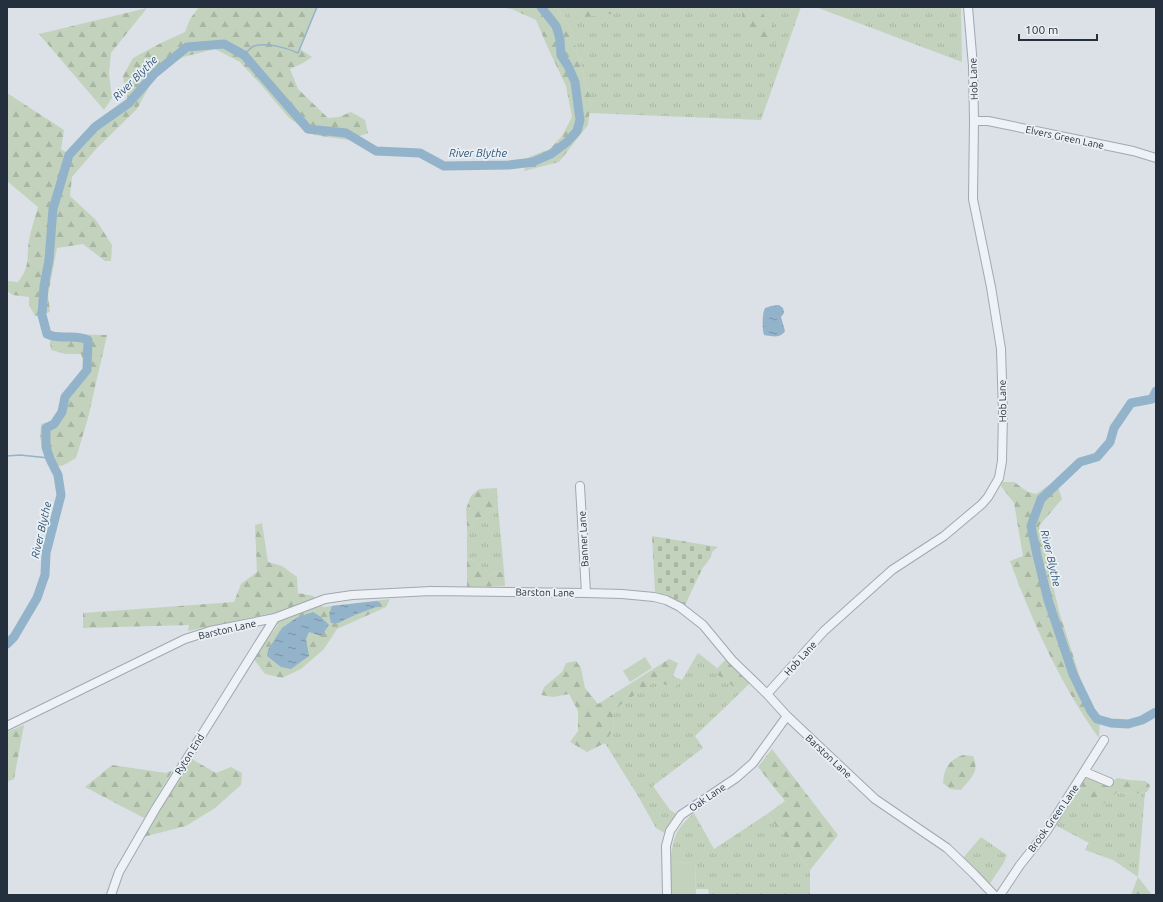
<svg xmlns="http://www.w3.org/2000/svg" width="1163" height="902" viewBox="0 0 1163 902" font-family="Ubuntu,sans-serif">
<defs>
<pattern id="grass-tufts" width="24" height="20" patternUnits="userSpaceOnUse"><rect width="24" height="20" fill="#c3d2bc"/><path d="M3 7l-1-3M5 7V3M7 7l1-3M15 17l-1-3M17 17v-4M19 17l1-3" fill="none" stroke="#a7b5a3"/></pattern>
<pattern id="forest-firs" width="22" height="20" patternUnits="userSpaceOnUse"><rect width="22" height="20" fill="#c3d2bc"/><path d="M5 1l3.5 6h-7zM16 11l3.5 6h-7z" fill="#a7b5a3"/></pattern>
<pattern id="cemetery-stones" width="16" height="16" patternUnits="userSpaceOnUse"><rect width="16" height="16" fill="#c3d2bc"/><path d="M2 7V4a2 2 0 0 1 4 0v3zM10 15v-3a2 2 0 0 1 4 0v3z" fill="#a7b5a3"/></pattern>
<pattern id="water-ripples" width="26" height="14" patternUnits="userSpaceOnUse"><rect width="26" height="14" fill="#93b3cb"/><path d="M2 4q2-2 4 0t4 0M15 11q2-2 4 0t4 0" fill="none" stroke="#7892a6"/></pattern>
</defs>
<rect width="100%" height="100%" fill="#dbe1e7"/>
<path fill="url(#grass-tufts)" d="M 557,7 L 801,7 L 761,120 L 589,113 L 591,101 L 571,30 Z
M 816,7 L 961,7 L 962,62 Z
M 498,507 L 504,571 L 494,573 L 489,576 L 483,576 L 473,560 L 467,559 L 467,526 L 471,526 L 476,520 Z
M 698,653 L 717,668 L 715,672 L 741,692 L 695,736 L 703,748 L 653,786 L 670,810 L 678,815 L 666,834 L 656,828 L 638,796 L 605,743 L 614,728 L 613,713 L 620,704 L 654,682 L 674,687 L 682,680 Z
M 1081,786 L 1083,793 L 1117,792 L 1130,794 L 1145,792 L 1138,877 L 1113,860 L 1085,850 L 1089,843 L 1055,825 Z
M 694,813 L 714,849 L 767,814 L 810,870 L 810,895 L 709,895 L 708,889 L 696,889 L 695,862 L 670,863 C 674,836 674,831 694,813 Z
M 981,837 L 1007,855 L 1003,864 L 989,885 L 963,858 Z"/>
<path fill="url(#forest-firs)" d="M 199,7 L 317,7 L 300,49 L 312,57 L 303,63 L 290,69 L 298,89 L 328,118 L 339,117 L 351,112 L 365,120 L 368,133 L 349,140 L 314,135 L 289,118 L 263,87 L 240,62 L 215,49 L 183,57 L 156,74 L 137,109 L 96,149 L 72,177 L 70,196 L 96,220 L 112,245 L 111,261 L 105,261 L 83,244 L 57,248 L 48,295 L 50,312 L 35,316 L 29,305 L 29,297 L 13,295 L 7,291 L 7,281 L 18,282 C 31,265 26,259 29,240 C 31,229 35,218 38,207 L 7,181 L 7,93 L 64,130 L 61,149 L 72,156 L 99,128 L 114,114 L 126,100 L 130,86 L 124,85 L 123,76 L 133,58 L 161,43 L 185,32 L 190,19 Z
M 503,7 L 557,7 L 571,30 L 591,101 L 588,125 L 559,162 L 524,171 L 529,157 L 550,149 L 562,136 L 572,117 L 566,86 L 548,48 L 536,20 L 514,10 Z
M 566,7 L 662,7 L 571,19 Z
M 743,7 L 763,7 L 761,13 L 782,34 L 777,43 L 755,36 L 741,27 Z
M 147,8 L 111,53 L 109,74 L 112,98 L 104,110 L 39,34 Z
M 54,334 L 107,335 L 88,418 L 76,458 L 62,466 L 48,465 L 40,438 L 41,424 L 61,418 L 66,407 L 65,397 L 87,370 L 81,354 L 66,354 L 51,350 L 50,342 Z
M 1002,482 L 1014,482 L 1028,492 L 1036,494 L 1049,485 L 1057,483 L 1062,499 L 1039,526 L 1059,611 L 1092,715 L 1100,719 L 1099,738 C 1061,686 1032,621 1010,561 L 1023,556 L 1014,503 L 1001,486 Z
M 497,488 L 498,507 L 476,520 L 471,526 L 467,526 L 466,509 L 471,496 L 479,489 Z
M 262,523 L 268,562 L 282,566 L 297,577 L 298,593 L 314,596 L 314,598 L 323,607 L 390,599 L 386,607 L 337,629 L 324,649 L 301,669 L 282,678 L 265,674 L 253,658 L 278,625 L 268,614 L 188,631 L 189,625 L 83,628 L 83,613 L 234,602 L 241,584 L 257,572 L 255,525 Z
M 467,559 C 478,560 480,567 484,576 L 489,576 L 494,573 L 504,571 L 505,586 L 467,587 Z
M 669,659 L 678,663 L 673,676 L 682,680 L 674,687 L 654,682 L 621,704 L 613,713 L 614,728 L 605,743 L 587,752 L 570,742 L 578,731 L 578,711 L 569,694 L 553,697 L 541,695 L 544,687 L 562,672 L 566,663 L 576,661 L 581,668 L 585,688 L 598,704 Z
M 726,659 L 751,682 L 741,692 L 714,672 Z
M 24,725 L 14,779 L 7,782 L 7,732 Z
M 772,749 L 838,835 L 810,870 L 767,814 L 785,801 L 758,767 Z
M 963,755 L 973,756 C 980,772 971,778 961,790 L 950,789 L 943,783 C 944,768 949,760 963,755 Z
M 190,758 L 216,773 L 231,767 L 242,773 L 241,785 L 215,808 L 186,826 L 143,837 Z
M 112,765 L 166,773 L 173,770 L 144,818 L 85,787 Z
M 1087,774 L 1110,784 L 1114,780 L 1118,778 L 1129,780 L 1145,781 L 1149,784 L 1150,787 L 1147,792 L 1130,794 L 1117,792 L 1101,806 L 1082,801 L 1083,793 L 1081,786 Z
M 1138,877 L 1152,895 L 1131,895 Z"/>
<path fill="url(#cemetery-stones)" d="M 652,536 L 718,547 L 712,552 L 711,557 L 702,569 L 685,605 L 655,592 Z"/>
<path fill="#c3d2bc" d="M 645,657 L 652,668 L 630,682 L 623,671 Z
M 695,862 L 696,895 L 671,895 L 670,863 Z"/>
<path fill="url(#water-ripples)" d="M 779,305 L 783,308 L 784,313 L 781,317 L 785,331 C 780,339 771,336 764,335 C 762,328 762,314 765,308 L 771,306 Z
M 377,601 L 382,605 L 357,614 L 338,623 L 331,623 L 329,614 L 332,606 Z
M 313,612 L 321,617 L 329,625 L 321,636 L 309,632 L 306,639 L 309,656 L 291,669 L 281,667 L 267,656 L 268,650 L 282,628 L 296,618 Z"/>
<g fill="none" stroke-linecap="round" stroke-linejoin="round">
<path stroke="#93b3cb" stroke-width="1.5" d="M 244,55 C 247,52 250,48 254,46 C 267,42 287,48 298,53 L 317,7
M 7,456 L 20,455 L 49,458"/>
<path stroke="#93b3cb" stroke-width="9" d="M 1156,391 L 1152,399 L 1131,403 L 1114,428 L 1110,442 L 1097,457 L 1080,462 L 1041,499 L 1031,526 L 1037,555 L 1048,600 L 1073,674 L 1091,711 L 1097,719 L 1111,723 L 1128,724 L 1142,720 L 1156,712
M 7,644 L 14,637 L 37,598 L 45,575 L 46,553 L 61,495 L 58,475 L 50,459 L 46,447 L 46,428 L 54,424 L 62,412 L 65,397 L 87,370 L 88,340 C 74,333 60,341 47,334 L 42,315 L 44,286 L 49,260 L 53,209 L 69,155 L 95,127 L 129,103 L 154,74 L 187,47 L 224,44 L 244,55 L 308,129 L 346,133 L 376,151 L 420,153 L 444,166 L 509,165 L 533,162 L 551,154 L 567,142 L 577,131 L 580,120 L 575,82 L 568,66 L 561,55 L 560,40 L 558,32 L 556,26 L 541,7"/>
<g stroke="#a0a8b1" stroke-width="10">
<path id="minor" d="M 974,121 L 988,121 L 1133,151 L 1156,158
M 580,486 L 586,593
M 767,694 L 824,631 L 892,570 L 944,536 L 982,504 L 988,497 L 999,478 L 1002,461 L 1003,413 L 1001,349 L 991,287 L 973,199 L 974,121 L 973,66 L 968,7
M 7,726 L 185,639 L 210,631 L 275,618 L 325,599 L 352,595 L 431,591 L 586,593 L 622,594 L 654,597 L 666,600 L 680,607 L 703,625 L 732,660 L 767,694 L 787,716 L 875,799 L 947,848 L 974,874 L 994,895
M 1085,772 L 1109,782
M 111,895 L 119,872 L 156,808 L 275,618
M 667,895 L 666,846 L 670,831 L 681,815 L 736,778 L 753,763 L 787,716
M 1000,895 L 1020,865 L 1046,832 L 1104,740"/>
</g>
<use href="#minor" stroke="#eef1f5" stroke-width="8"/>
</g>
<g text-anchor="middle" stroke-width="3.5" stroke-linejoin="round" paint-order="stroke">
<g font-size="10" fill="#24303e" stroke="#ebf0f5">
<text transform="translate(973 79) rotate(-92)" y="4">Hob Lane</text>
<text transform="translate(1065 137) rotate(12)" y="4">Elvers Green Lane</text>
<text transform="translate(1002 401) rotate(-91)" y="4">Hob Lane</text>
<text transform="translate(583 539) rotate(-93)" y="4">Banner Lane</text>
<text transform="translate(545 592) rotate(1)" y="4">Barston Lane</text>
<text transform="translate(227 629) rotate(-13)" y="4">Barston Lane</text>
<text transform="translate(800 658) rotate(-48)" y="4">Hob Lane</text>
<text transform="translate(189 754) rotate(-58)" y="4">Ryton End</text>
<text transform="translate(829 756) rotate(43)" y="4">Barston Lane</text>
<text transform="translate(707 797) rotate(-34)" y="4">Oak Lane</text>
<text transform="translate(1053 818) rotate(-55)" y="4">Brook Green Lane</text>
</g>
<g font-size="11" font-style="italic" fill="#2c5375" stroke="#ebf0f5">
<text transform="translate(135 78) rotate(-45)" y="4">River Blythe</text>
<text x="478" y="157">River Blythe</text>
<text transform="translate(41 530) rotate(-77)" y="4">River Blythe</text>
<text transform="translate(1051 558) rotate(77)" y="4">River Blythe</text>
</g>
</g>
<rect width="1163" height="902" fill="none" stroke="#24303e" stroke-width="16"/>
<path d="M1019 34v6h78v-6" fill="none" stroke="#24303e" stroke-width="2"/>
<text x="1025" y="34" font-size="12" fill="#24303e" stroke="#ebf0f5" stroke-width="3" paint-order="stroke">100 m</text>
</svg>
